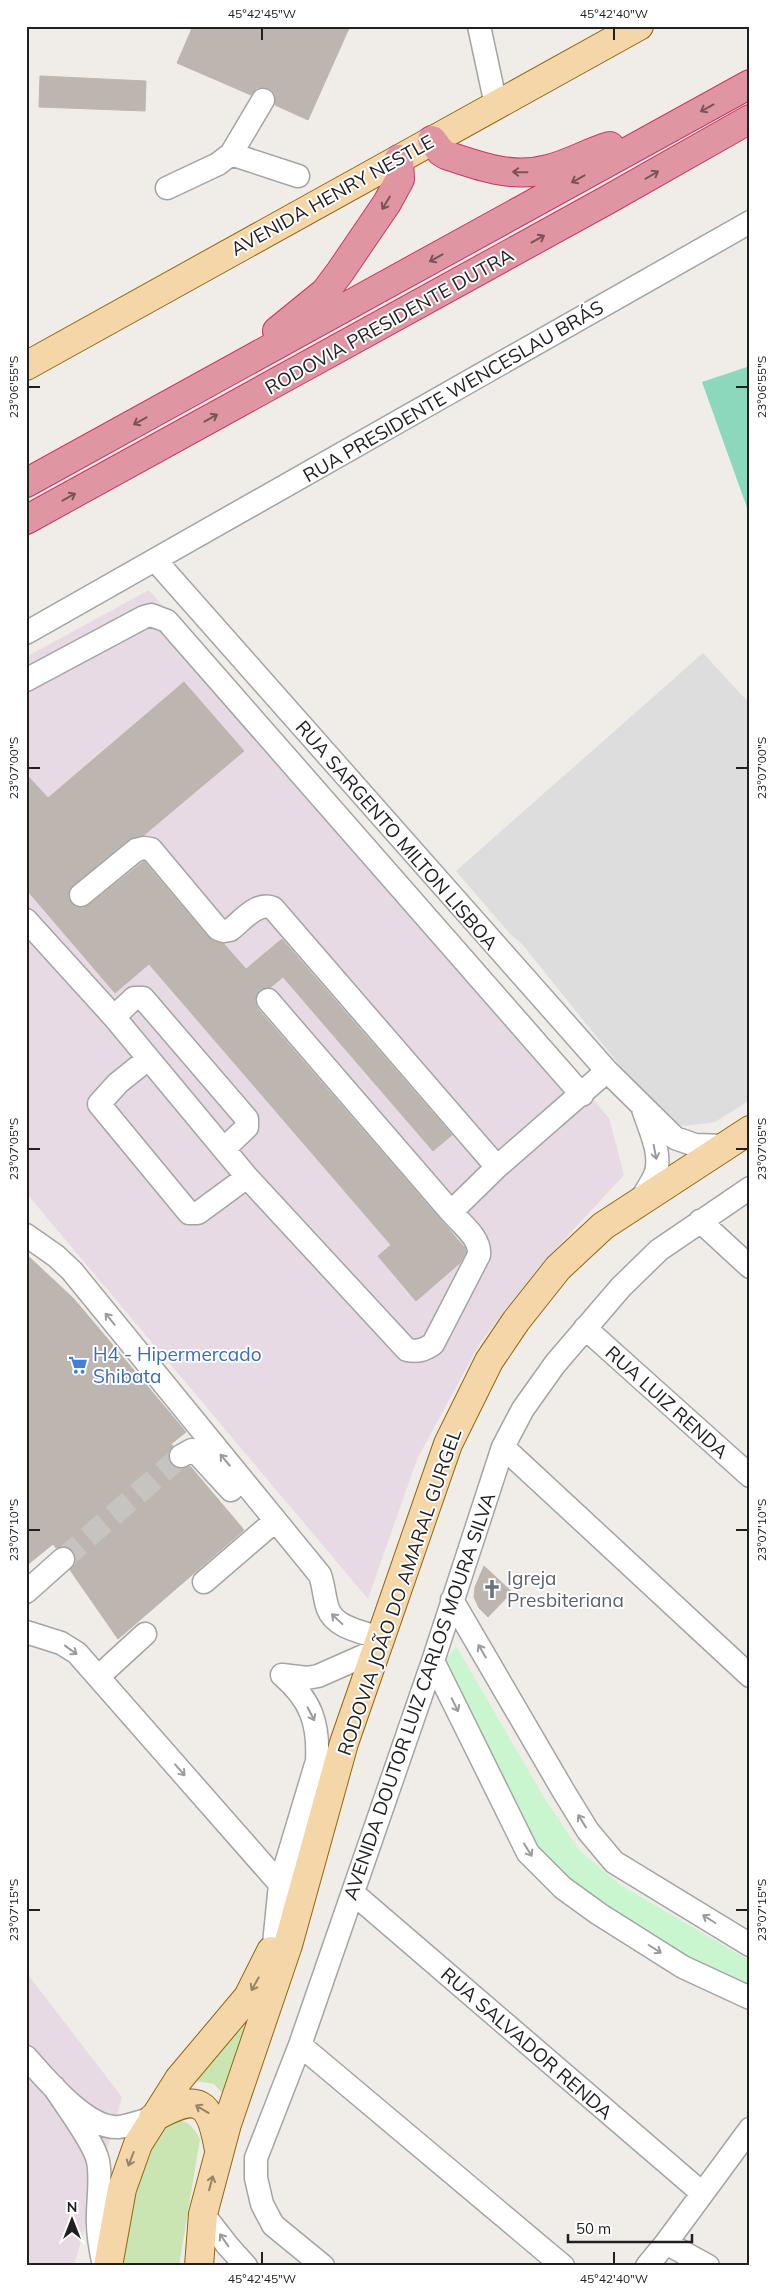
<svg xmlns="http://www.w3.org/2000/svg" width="776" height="2292" viewBox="0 0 776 2292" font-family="Mulish,sans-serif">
<rect width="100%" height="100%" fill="#f0ede8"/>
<path fill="#dedddd" d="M 703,653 L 750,704 L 750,1100 L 715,1122 L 683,1126 L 658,1113 L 522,944 L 510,934 L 456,871 Z"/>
<path fill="#e8dae5" d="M 149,590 L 609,1118 L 624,1175 L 539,1267 L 480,1343 L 417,1459 L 368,1599 L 26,1193 L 26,657 Z
M 26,1972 L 122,2097 L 74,2266 L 26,2266 Z"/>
<path fill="#cae5b2" d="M 257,1996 L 225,2096 L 214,2084 L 189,2080 Z
M 174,2120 C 189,2120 193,2127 200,2139 L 179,2266 L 122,2266 C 125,2243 127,2219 132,2196 C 135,2178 157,2127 174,2120 Z"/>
<path fill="#c9f6ce" d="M 456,1646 L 545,1799 L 579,1850 L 619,1884 L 750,1961 L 750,1990 L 687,1963 L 565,1882 L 533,1842 L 442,1665 Z"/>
<path fill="#8cd8bd" d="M 750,366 L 750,516 L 702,382 Z"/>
<path fill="#bdb6b0" stroke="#c1b5ab" d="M 193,26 L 350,26 L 308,120 L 275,105 L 275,94 L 269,89 L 257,88 L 251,95 L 177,63 Z
M 40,76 L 146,81 L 145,111 L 39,107 Z
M 184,682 L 244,751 L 144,835 L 128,840 L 73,885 L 69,891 L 68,898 L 76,907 L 83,908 L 89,905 L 144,861 L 208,937 L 224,944 L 246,969 L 282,939 L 452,1135 L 433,1151 L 283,977 L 271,987 L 259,990 L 255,1002 L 258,1009 L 465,1248 L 466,1252 L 460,1263 L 416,1301 L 378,1256 L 391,1245 L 149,964 L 115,993 L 26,889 L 26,774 L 48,798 Z
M 26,1254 L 74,1299 L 186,1432 L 171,1444 L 173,1446 L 168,1455 L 170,1463 L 180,1469 L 190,1466 L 244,1530 L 118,1639 L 70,1570 L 76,1563 L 76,1556 L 72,1550 L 67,1546 L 56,1548 L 53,1544 L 26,1566 Z
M 484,1566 L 512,1592 L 488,1617 L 479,1608 L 474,1597 L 475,1587 Z"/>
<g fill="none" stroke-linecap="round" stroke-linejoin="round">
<path stroke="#c6c4c0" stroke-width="22" stroke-dasharray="22 11" stroke-linecap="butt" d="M 63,1559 L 181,1456"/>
<g stroke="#a4a4a4" stroke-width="25">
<path id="minor" d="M 479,26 L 496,105
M 231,154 L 298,176
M 167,188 L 218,164 L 231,154 L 263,100
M 156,561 L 607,1071 L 675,1138 L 695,1145 L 725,1146
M 26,633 L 750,222
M 26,680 L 144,617 L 151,615 L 167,621 L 582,1095
M 81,895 L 136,850 L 144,848 L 151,849 L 218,929 L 224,931 L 230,930 C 242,921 257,901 273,908 L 497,1167 L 607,1071
M 26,920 L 114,1017 L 247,1177 L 407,1350 C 418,1352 424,1350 433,1344 L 479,1255 C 481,1238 461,1224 451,1212
M 268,1000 L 451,1212 L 497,1167
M 114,1017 L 134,998 L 143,998 L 247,1119 L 247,1127 L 224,1149
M 148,1059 L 118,1083 L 99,1104 L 189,1213 L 198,1213 L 247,1177
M 639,1203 C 644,1194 651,1184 655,1175 C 663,1155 649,1128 643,1109
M 700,1221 L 750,1267
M 26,1235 L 56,1256 L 72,1271 L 320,1575 C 324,1586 324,1598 328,1609 C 335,1628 363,1632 380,1638
M 585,1328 L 750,1476
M 503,1447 L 750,1676
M 181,1456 L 192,1450 L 196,1452 L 231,1490
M 204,1582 L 275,1521
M 26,1592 L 63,1559
M 452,1600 L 564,1792 L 588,1831 L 614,1862 L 750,1945
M 26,1632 L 61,1643 L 77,1653 L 280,1884
M 433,1661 L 528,1853 L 563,1888 L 599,1914 L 683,1967 L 750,1998
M 282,1675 L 307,1678 L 318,1676 L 377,1650
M 98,1677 L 145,1634
M 353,1893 L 702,2193
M 274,1944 L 280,1884 L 317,1761 C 319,1723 311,1700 282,1675
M 300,2045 L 563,2266
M 26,2057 C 46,2079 87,2130 119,2127 C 131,2125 142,2121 153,2118
M 54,2087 C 66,2106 94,2142 98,2161 C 102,2182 97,2203 98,2224 C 98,2238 101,2252 104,2266
M 203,2214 L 228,2246 L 246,2266
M 666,2243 L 708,2266
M 323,2266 L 273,2225 L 262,2204 L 256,2178 L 256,2158 L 300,2045 L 433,1661 L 503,1447 L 523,1409 L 555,1364 L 621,1287 L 659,1250 L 750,1188
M 647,2266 L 666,2243 L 750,2129"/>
</g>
<g stroke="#90680c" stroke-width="30">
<path id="major" d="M 26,366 L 639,26
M 153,2118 C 199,2092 210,2100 219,2150
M 108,2266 L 122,2189 L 138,2144 L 179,2079 L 248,1997 L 271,1951
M 199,2266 L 203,2214 L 227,2124 L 288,1945 L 344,1743 L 448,1444 L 489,1361 L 516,1321 L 558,1268 L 603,1226 L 750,1130"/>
</g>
<g stroke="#cd3565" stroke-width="30">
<path id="highway" d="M 432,140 L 441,152 L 446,155 C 479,166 513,179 548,169 C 569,164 589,152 610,146
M 277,331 L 325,292 L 340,272 L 387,203 L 400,179 L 399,159
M 26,483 L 750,84
M 26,520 L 609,199 L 750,119"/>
</g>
<use href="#minor" stroke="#fff" stroke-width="22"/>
<use href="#major" stroke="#f5d6a8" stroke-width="28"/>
<use href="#highway" stroke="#e096a2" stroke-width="28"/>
</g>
<defs><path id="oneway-shaft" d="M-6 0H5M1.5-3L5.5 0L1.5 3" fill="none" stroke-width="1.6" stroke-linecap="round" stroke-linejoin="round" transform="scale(1.25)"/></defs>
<g stroke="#76555a">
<use href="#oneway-shaft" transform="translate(707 108) rotate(151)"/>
<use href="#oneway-shaft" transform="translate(520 172) rotate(-179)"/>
<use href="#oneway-shaft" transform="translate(652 175) rotate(-30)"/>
<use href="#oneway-shaft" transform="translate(578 179) rotate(151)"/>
<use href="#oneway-shaft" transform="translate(386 203) rotate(121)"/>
<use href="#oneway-shaft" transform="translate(538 239) rotate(-29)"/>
<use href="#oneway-shaft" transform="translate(436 258) rotate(151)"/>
<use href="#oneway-shaft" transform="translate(211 418) rotate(-29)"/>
<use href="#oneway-shaft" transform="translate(140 421) rotate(151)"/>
<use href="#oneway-shaft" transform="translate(69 497) rotate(-29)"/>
</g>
<g stroke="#9b9b9b">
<use href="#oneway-shaft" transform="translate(655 1152) rotate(79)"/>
<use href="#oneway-shaft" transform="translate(110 1319) rotate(-129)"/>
<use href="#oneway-shaft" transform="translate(225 1460) rotate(-130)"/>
<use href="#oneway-shaft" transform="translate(337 1619) rotate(-137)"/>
<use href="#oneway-shaft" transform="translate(71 1650) rotate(36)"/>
<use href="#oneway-shaft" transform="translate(482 1651) rotate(-120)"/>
<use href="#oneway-shaft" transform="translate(455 1705) rotate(64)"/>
<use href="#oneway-shaft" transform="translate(311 1714) rotate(63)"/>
<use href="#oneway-shaft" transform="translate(180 1770) rotate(49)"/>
<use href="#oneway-shaft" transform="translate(582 1821) rotate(-122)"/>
<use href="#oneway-shaft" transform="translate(528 1850) rotate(58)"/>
<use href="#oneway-shaft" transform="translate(709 1919) rotate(-148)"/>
<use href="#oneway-shaft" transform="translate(655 1949) rotate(32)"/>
<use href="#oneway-shaft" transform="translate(224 2240) rotate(-125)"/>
</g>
<g stroke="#95846b">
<use href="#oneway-shaft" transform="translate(255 1984) rotate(119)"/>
<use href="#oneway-shaft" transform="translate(202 2109) rotate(-149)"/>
<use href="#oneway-shaft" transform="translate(131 2159) rotate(111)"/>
<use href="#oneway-shaft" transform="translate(211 2183) rotate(-75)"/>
</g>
<path fill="none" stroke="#202020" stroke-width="2" d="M 262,28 L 262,40M 614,28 L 614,40M 28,387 L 40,387M 736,387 L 748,387M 28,768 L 40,768M 736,768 L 748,768M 28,1149 L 40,1149M 736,1149 L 748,1149M 28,1530 L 40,1530M 736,1530 L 748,1530M 28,1910 L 40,1910M 736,1910 L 748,1910M 262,2252 L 262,2264M 614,2252 L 614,2264"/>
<defs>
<g id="supermarket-bare" transform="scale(1.5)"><path d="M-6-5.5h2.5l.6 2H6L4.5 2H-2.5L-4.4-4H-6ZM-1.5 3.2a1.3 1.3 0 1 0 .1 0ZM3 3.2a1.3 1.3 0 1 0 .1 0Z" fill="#3f7fe0" stroke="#fff" stroke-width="2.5" paint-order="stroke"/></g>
<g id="church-bare" transform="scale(1.5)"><path d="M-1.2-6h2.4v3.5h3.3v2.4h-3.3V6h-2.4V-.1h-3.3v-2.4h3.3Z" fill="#6b7280" stroke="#fff" stroke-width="2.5" paint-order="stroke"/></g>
</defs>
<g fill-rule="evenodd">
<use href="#supermarket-bare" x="78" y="1365"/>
<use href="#church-bare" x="492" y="1589"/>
</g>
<g text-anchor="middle" stroke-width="4" stroke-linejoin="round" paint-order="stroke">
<g font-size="19" fill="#202020" stroke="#fff">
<text transform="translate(332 195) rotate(-29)" y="7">AVENIDA HENRY NESTLE</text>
<text transform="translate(389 321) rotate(-29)" y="7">RODOVIA PRESIDENTE DUTRA</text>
<text transform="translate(453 391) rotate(-30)" y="7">RUA PRESIDENTE WENCESLAU BRÁS</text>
<text transform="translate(397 835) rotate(49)" y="7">RUA SARGENTO MILTON LISBOA</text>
<text transform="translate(667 1402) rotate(42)" y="7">RUA LUIZ RENDA</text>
<text transform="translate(399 1592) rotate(-71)" y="7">RODOVIA JOÃO DO AMARAL GURGEL</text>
<text transform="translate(419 1696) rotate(-71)" y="7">AVENIDA DOUTOR LUIZ CARLOS MOURA SILVA</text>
<text transform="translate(527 2043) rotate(41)" y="7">RUA SALVADOR RENDA</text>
</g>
<g font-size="19" fill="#366cbe" stroke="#fff" text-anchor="start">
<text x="93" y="1361">H4 - Hipermercado<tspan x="93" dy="22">Shibata</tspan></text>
</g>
<g font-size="19" fill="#5b616d" stroke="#fff" text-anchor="start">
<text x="507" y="1585">Igreja<tspan x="507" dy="22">Presbiteriana</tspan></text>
</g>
</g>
<rect width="776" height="2292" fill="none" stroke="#ffffff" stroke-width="55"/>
<g transform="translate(72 2220)" stroke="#ffffff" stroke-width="4" paint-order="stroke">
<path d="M0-4L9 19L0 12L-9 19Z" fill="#202020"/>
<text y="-8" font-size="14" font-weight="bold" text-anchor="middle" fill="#202020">N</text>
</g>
<path d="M568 2234v8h124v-8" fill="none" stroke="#202020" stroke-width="2.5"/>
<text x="576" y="2234" font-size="15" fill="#202020" stroke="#ffffff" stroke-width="4" paint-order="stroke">50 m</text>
<rect x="28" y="28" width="720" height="2236" fill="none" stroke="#202020" stroke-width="2"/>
<g font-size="12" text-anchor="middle" fill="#202020">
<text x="262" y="18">45°42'45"W</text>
<text x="614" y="18">45°42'40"W</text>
<text transform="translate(14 387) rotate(-90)" y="4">23°06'55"S</text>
<text transform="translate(762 387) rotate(-90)" y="4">23°06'55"S</text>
<text transform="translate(14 768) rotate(-90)" y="4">23°07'00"S</text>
<text transform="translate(762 768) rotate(-90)" y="4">23°07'00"S</text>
<text transform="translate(14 1149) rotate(-90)" y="4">23°07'05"S</text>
<text transform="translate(762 1149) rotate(-90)" y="4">23°07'05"S</text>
<text transform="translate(14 1530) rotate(-90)" y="4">23°07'10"S</text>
<text transform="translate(762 1530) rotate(-90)" y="4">23°07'10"S</text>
<text transform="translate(14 1910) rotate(-90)" y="4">23°07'15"S</text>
<text transform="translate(762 1910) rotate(-90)" y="4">23°07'15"S</text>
<text x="262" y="2283">45°42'45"W</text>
<text x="614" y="2283">45°42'40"W</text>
</g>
</svg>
